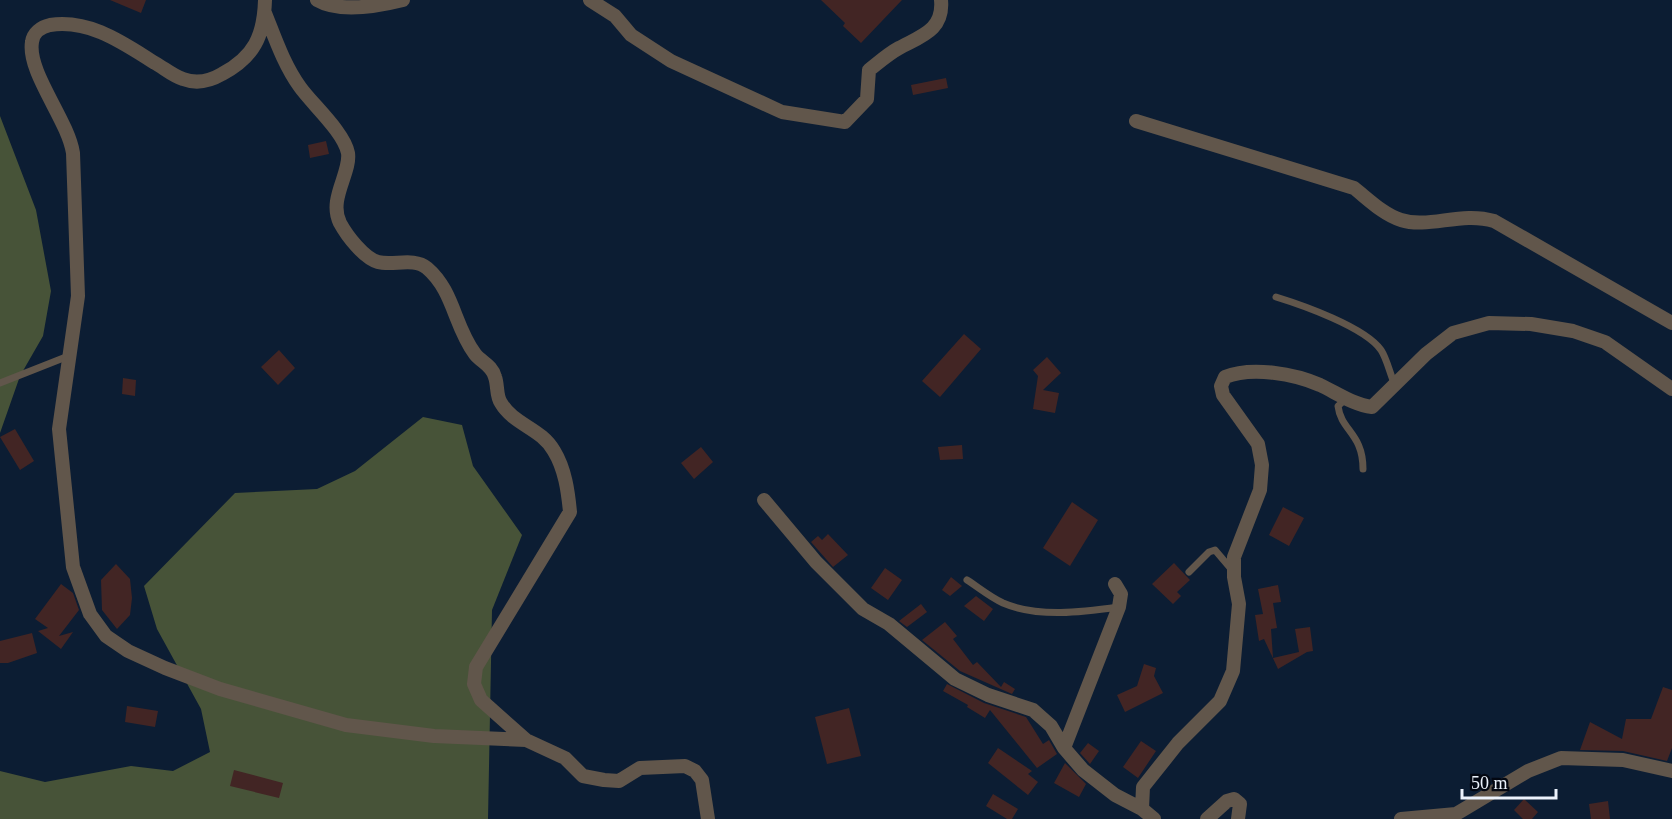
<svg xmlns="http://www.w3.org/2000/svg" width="1672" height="819" viewBox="0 0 1672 819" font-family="'Times New Roman',serif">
<rect width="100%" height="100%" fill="#0c1d33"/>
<path fill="#475338" d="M 0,116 L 36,210 L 51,291 L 43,336 L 20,376 L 0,433 Z
M 423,417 L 462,425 L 473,466 L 522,535 L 492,610 L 488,819 L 0,819 L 0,771 L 45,782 L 131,766 L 173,771 L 210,752 L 201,709 L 157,629 L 144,586 L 235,493 L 317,489 L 355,471 Z"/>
<path fill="#422524" d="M 110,0 L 146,0 L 141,13 Z
M 821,0 L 902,0 L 861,43 L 843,26 L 845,23 Z
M 946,78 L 948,88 L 913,95 L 911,85 Z
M 326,141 L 329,154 L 310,158 L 308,145 Z
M 964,334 L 981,349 L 940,397 L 922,381 Z
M 279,350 L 295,368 L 278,385 L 261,367 Z
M 1047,357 L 1061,373 L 1043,390 L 1059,393 L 1055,413 L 1033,409 L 1038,376 L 1033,370 Z
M 123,378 L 136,380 L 135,396 L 122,394 Z
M 15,429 L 34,461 L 20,470 L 0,437 Z
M 962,445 L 963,459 L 940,460 L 938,447 Z
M 701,447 L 713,462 L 694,479 L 681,463 Z
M 1072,502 L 1098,520 L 1070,566 L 1043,548 Z
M 1283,507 L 1304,518 L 1289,546 L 1269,535 Z
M 828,534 L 848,555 L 833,567 L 811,542 L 818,536 L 822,540 Z
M 1174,563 L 1190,580 L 1177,592 L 1181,596 L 1173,604 L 1152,584 Z
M 116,564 L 130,579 L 132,598 L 130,615 L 117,629 L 102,610 L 101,580 Z
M 885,568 L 902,580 L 888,600 L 871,588 Z
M 951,577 L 962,586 L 950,596 L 942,590 Z
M 61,584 L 73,593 L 79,610 L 59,636 L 73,632 L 61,649 L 38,631 L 48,628 L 35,619 Z
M 1278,585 L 1281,602 L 1273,603 L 1277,628 L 1271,629 L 1273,658 L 1299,652 L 1295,629 L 1310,627 L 1313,651 L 1307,652 L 1278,669 L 1264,639 L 1259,641 L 1255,615 L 1263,614 L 1258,589 Z
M 976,596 L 993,609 L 984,621 L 964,606 Z
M 921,604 L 927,612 L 907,627 L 899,621 Z
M 945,622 L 957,636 L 953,639 L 973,665 L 977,662 L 1001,687 L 1004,682 L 1015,689 L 1012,694 L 960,671 L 922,640 Z
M 32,633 L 37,653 L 8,663 L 0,663 L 0,641 Z
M 1144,664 L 1156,668 L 1154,676 L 1163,693 L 1125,712 L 1117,695 L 1137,686 Z
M 947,684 L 984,703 L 1026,717 L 1043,744 L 1049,740 L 1057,754 L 1037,768 L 990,710 L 985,718 L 967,707 L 968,705 L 943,691 Z
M 1663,687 L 1672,690 L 1672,748 L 1667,761 L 1623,751 L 1580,750 L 1590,722 L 1622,739 L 1626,719 L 1651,719 Z
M 127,706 L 158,711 L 155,727 L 125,722 Z
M 849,708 L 861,756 L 827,764 L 815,717 Z
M 1141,741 L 1156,751 L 1138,778 L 1123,767 Z
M 1088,743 L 1099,751 L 1090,764 L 1080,753 Z
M 998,748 L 1032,771 L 1028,774 L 1038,782 L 1028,795 L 988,763 Z
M 1065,763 L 1086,784 L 1079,797 L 1054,783 Z
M 234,770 L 283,783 L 279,798 L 230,786 Z
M 993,794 L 1018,809 L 1012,819 L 1007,819 L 986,806 Z
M 1524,799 L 1538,812 L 1532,819 L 1523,819 L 1514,810 Z
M 1608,801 L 1610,819 L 1591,819 L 1589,804 Z"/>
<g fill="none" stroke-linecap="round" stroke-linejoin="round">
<path stroke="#61564b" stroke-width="7" d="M 1276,297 C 1302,305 1365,327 1381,350 C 1387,359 1390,374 1395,385
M 0,383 L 71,355
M 1347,398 L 1338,406 C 1341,431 1363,433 1363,469
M 1189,572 L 1209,552 L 1215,550 L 1232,570
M 967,580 C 978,587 990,597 1003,603 C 1038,618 1083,612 1119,607"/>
<path stroke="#61564b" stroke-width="14" d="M 265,0 C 264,36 254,57 222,74 C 210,81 196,84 183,79 C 173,76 164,68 155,63 C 123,43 90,19 50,25 C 41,27 33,33 32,42 C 27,72 68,120 73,153 L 78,296 L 59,429 L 73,567 L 90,614 L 106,636 L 128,651 L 165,668 L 220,689 L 346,725 L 434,736 L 526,740 L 565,758 L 583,776 L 604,780 L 619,781 L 640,768 L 685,766 L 695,771 L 702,780 L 708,819
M 317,0 C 339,13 379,6 403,0
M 590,0 L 615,16 L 631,35 L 671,61 L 782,112 L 845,122 L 867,99 L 869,70 C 878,63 888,54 899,48 C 921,36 944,30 941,0
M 265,13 C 275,38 284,65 300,87 C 312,104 344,132 348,153 C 351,173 328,199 340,223 C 347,236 364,258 378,262 C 393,266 414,257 427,268 C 454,291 454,326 475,354 C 481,362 492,365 495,377 C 498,385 496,396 501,403 C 514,425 541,428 554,451 C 565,469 568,491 570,512 L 476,667 L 474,684 L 481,700 L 526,740
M 1136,121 L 1354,188 C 1368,199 1384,215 1401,220 C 1429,229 1461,211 1494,221 L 1672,323
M 764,500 L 816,562 L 863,609 L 889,624 L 955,679 L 988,695 L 1033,710 L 1051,726 L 1064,748 L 1083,770 L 1115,795 L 1142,809
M 1064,748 L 1119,607 L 1121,594 L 1115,584
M 1154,819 L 1142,809 L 1143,787 L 1178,743 L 1220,701 L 1233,671 L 1239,604 L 1234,577 L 1234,557 L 1260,490 L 1262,465 L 1258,444 L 1223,395 L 1221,386 L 1225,377 C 1252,366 1295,374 1320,385 C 1337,393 1354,405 1372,407 L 1426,354 L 1453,333 L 1489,323 L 1531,324 L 1573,331 L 1605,342 L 1672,389
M 1207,819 L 1227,801 L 1234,799 L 1240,804 L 1238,819
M 1401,819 L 1456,814 L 1528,771 L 1561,758 L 1623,760 L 1672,771"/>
</g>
<path d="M1462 789v9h94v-9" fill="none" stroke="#ecf2fc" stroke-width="3"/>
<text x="1471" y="789" font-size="18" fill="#ecf2fc" stroke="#030711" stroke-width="4.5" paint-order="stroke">50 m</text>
</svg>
